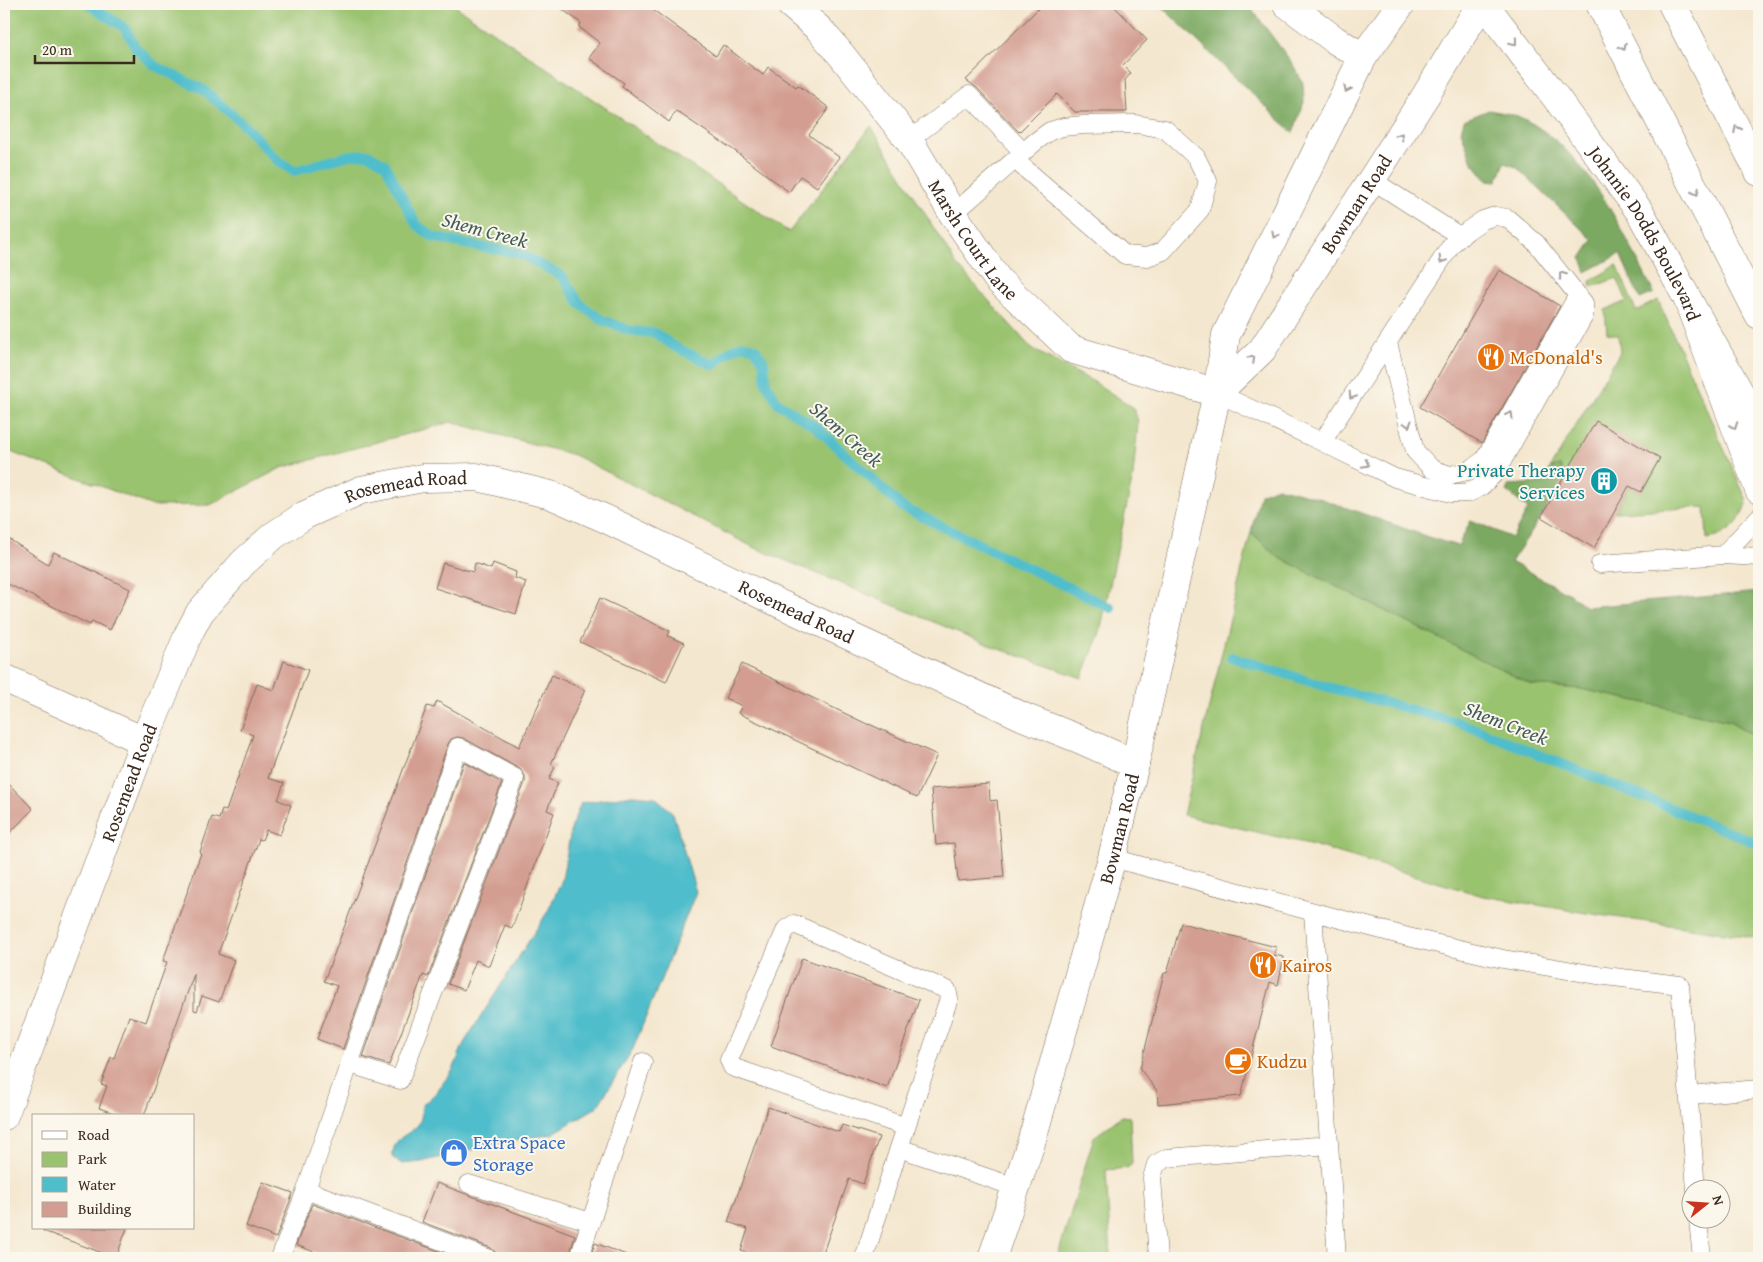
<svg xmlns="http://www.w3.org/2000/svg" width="1763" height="1262" viewBox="0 0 1763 1262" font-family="'Gentium Book Plus',serif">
<rect width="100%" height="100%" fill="#fbf7ec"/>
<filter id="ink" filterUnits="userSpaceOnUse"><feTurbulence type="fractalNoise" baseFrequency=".02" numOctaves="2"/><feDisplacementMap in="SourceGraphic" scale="10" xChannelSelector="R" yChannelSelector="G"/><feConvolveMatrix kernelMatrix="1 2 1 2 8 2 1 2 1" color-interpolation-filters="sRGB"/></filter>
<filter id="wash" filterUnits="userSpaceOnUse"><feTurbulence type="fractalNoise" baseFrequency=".0096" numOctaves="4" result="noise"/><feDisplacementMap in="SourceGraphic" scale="20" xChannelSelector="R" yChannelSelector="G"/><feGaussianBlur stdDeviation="1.12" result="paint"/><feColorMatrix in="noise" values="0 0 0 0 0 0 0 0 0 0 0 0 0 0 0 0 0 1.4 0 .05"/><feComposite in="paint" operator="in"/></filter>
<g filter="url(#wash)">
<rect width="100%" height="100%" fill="#f4e7cf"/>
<path fill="#9ac36f" stroke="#6a7646" d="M 4,4 L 452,4 L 789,232 L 871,126 L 956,264 L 1032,349 L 1094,382 L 1134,408 L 1138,422 L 1133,476 L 1100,632 L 1082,678 L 994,647 L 753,547 L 574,455 L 451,422 L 281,468 L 210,505 L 153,506 L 13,453 L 4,446 Z
M 1617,265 L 1636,311 L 1658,300 L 1747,501 C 1738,527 1732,532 1707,539 L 1705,507 L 1615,512 L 1629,486 L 1641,492 L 1660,458 L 1565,476 L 1550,468 L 1620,352 L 1618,335 L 1607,333 L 1605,310 L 1627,301 L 1617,278 L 1592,287 L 1590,281 Z
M 1251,532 L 1278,557 L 1532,685 L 1581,689 L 1730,721 L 1759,739 L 1759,938 L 1586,913 L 1483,896 L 1313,845 L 1183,815 Z
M 1122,1116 L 1130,1117 L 1132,1164 L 1127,1168 L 1106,1170 L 1111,1258 L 1057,1258 L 1094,1137 Z"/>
<path fill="#7ba962" stroke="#5b6a40" d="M 1159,4 L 1248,4 L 1292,63 L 1303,83 L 1304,102 L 1293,133 Z
M 1489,110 C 1499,112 1513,114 1522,118 C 1588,150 1623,232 1654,293 L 1640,299 L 1620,254 L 1586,272 L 1581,258 L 1593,240 L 1516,167 L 1505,163 L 1497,181 L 1487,180 L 1472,162 L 1461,131 L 1464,120 Z
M 1560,466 L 1565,476 L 1541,517 L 1511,562 L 1571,595 L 1586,607 L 1759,592 L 1759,739 L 1730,721 L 1581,689 L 1532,685 L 1278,557 L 1251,532 L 1260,494 L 1277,487 L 1319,498 L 1431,538 L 1458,546 L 1471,520 L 1512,538 L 1528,509 L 1506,491 L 1509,485 L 1541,483 L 1550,468 Z"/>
<path fill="#50bdcb" stroke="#467474" d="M 633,795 L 655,797 L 673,813 L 696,892 L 633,1049 L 597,1107 L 552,1134 L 488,1146 L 421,1162 L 402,1164 L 392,1157 C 395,1136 402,1139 416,1127 C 422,1122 422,1112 422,1105 L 434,1095 L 453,1070 L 464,1043 L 548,911 L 562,880 L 572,825 L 581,803 Z"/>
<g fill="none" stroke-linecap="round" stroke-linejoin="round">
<path stroke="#50bdcb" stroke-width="10" d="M 88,4 L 125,28 L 136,48 L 155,66 L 204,90 L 244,125 L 277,160 L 294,171 L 350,155 L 368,154 L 385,164 L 416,224 L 433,237 L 469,245 L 518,253 L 562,276 L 580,304 L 602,320 L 631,331 L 655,333 L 675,347 L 713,365 L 730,351 L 742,345 L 755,348 L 764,362 L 766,383 L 778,403 L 816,427 L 902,507 L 1111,608
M 1232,657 L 1324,686 L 1461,723 L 1759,844"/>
</g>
<g id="blocks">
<path fill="#d39d91" d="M 555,4 L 645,4 L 716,56 L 723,45 L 763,75 L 768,67 L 796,87 L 798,85 L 829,108 L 809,135 L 839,157 L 817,187 L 800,176 L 789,192 L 735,151 L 676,111 L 669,122 L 622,86 L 624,83 L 589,58 L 600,43 L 579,27 L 581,23 Z
M 1043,4 L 1112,4 L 1147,40 L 1123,65 L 1131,73 L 1125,80 L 1127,112 L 1075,112 L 1057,94 L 1019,132 L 977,88 L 966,80 Z
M 1499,270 L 1560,306 L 1482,443 L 1420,407 Z
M 1596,421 L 1660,458 L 1641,492 L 1629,486 L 1594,548 L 1541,517 Z
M 4,536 L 48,564 L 54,552 L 130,589 L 110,630 L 92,621 L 90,625 L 4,582 Z
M 443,563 L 473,572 L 475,563 L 491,569 L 493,563 L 516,572 L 515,578 L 526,582 L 516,614 L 435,588 Z
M 600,598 L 670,631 L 668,636 L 684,643 L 666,682 L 580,642 Z
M 284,661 L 308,670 L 268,778 L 284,783 L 278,800 L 291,805 L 280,835 L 266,830 L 262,840 L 259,839 L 218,954 L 234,960 L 219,1002 L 202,996 L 197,1011 L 194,1010 L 194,974 L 144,1116 L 122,1116 L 99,1108 L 107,1086 L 101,1084 L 111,1057 L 114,1058 L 129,1016 L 146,1022 L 167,962 L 163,961 L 201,853 L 200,852 L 212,817 L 219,819 L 222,810 L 226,811 L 253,735 L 240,730 L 257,684 L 274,690 Z
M 742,664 L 869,725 L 869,724 L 937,755 L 917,798 L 738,713 L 742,706 L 725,698 Z
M 552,675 L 585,690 L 551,764 L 555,767 L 549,779 L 558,783 L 547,810 L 554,813 L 512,928 L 505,925 L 489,966 L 476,960 L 464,990 L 448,984 L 525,782 L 525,776 L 520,769 L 463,738 L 457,737 L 451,739 L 448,744 L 343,1049 L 317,1039 L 337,986 L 324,981 L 427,706 L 434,708 L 437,701 L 519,747 Z
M 464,762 L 502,783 L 428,977 L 423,975 L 389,1065 L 363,1057 Z
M 4,779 L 33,809 L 4,839 Z
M 989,784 L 990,801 L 997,800 L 1004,877 L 958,881 L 954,843 L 936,845 L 931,789 Z
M 1181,923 L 1276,947 L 1274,955 L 1284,957 L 1278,985 L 1270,982 L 1241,1096 L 1158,1104 L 1157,1091 L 1140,1069 L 1164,973 L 1167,973 Z
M 802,958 L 919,1000 L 887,1088 L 771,1046 Z
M 768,1107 L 839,1132 L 842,1125 L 879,1137 L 863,1184 L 849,1179 L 821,1258 L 761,1258 L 741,1251 L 748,1229 L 728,1222 Z
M 263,1182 L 293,1193 L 276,1238 L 246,1226 Z
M 437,1183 L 575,1235 L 569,1258 L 497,1258 L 495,1252 L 491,1248 L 422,1222 Z
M 312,1204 L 457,1258 L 330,1258 L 296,1245 Z
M 43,1228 L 127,1228 L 116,1258 L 43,1231 Z
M 595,1243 L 629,1256 L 629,1258 L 590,1258 Z"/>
</g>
</g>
<g filter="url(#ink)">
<use href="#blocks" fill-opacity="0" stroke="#7c6c5c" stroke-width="1"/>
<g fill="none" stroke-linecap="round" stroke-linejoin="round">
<g stroke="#7c6c5c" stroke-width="19">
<path id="lane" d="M 909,140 L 969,95 L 1023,152
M 1372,180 L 1461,237
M 953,214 L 1035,142 L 1050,131 L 1063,127 L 1083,125 L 1136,124 L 1165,129 L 1196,157 L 1208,181 L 1200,210 L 1163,251 L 1147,257 L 1125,255 L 1015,160
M 1388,343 L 1415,451 L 1432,469 L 1450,475 L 1468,471 L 1484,460 L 1578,295
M 1217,393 L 1322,442 L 1395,478 L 1451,493 L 1469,493 L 1482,486 L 1496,472 L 1584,316 L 1584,303 L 1536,243 L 1507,218 L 1495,216 L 1483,220 L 1467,231 L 1452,244 L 1322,442
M 1759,517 L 1723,555 L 1759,557
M 1600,564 L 1723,555
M 1112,858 L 1408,937 L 1503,959 L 1597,975 L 1680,985 L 1696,1190
M 1313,912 L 1337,1258
M 350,1064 L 400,1080 L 515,778 L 458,747 L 306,1190 L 487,1258
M 1689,1095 L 1759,1089
M 906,1127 L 732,1067 L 729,1060 L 786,929 L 794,924 L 947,990 L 949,998 L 899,1148 L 1015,1187
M 469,1184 L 591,1222
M 1698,1220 L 1702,1258
M 280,1258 L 306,1190
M 579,1258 L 643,1062
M 864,1258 L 899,1148
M 1158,1258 L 1152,1178 L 1156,1164 L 1167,1158 L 1329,1145"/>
</g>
<g stroke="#7c6c5c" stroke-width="29">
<g id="street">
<path id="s1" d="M 790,4 L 819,29 L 839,52 L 909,140 L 953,214 L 998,280 L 1071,349 L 1217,393"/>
<path d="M 4,678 L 144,741"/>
<path id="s2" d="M 4,1116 L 144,741 L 189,633 L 200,612 L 243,563 L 273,536 L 305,515 L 361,490 L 423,478 L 477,477 L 551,495 L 606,519 L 774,601 L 1026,718 L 1079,739 L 1135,764"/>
</g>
</g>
<g stroke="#7c6c5c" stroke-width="29">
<g id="secondary">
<path d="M 1287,4 L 1335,40 L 1363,57"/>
<path id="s3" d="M 1484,4 L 1554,95 L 1640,212 L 1687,298 L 1759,490"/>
<path id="s4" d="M 1217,393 L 1262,350 L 1426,95 L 1481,4"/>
<path id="s5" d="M 992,1258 L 1031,1143 L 1112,858 L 1135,764 L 1217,393 L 1226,335 L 1363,57 L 1401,4"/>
</g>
</g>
<g stroke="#7c6c5c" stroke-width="29">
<path id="highway" d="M 1600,4 L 1759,315
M 1672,4 L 1759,172
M 1687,298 L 1759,427"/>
</g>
<use href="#lane" stroke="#fff" stroke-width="18"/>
<use href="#street" stroke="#fff" stroke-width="28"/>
<use href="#secondary" stroke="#fff" stroke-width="28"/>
<use href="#highway" stroke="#fff" stroke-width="28"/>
</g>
<defs><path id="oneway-chevron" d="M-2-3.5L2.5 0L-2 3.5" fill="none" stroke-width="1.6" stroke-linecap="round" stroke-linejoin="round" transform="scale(1.25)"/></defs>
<g stroke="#a79f9a">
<use href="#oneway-chevron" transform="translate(1514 42) rotate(52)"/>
<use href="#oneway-chevron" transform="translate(1623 47) rotate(63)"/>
<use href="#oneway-chevron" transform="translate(1347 89) rotate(116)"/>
<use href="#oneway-chevron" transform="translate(1737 129) rotate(-117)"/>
<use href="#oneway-chevron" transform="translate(1400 136) rotate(-57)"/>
<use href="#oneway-chevron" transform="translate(1696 192) rotate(63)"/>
<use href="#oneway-chevron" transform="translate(1275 235) rotate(116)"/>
<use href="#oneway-chevron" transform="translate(1442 260) rotate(123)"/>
<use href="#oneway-chevron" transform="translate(1562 275) rotate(-129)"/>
<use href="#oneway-chevron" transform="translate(1252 359) rotate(-44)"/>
<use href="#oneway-chevron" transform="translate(1352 396) rotate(123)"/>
<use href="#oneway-chevron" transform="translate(1510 415) rotate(-60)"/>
<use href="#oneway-chevron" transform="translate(1408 424) rotate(75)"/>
<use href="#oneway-chevron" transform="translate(1734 426) rotate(70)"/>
<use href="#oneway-chevron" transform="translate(1366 464) rotate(27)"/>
</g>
</g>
<defs>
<g id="restaurant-disc" transform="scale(1.4375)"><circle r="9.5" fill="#e8710a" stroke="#fbf7ec"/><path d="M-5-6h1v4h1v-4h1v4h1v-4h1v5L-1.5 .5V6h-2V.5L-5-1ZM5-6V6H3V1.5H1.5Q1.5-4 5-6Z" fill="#fff"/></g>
<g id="building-disc" transform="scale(1.4375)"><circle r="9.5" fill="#0f9aa8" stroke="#fbf7ec"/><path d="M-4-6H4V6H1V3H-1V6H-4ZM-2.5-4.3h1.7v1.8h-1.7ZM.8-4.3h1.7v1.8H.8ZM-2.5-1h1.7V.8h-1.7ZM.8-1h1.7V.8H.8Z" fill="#fff"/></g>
<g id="cafe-disc" transform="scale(1.4375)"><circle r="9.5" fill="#e8710a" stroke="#fbf7ec"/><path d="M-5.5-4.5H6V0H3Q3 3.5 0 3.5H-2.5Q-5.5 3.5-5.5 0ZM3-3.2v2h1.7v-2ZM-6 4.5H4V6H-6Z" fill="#fff"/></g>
<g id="shop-disc" transform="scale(1.4375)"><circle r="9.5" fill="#3f7fe0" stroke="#fbf7ec"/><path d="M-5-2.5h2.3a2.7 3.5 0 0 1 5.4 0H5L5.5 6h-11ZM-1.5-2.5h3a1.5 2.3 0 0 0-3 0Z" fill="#fff"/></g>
</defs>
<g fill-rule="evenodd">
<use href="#restaurant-disc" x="1491" y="357"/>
<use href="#building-disc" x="1604" y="481"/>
<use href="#restaurant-disc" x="1263" y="965"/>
<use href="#cafe-disc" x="1238" y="1061"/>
<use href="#shop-disc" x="454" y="1153"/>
</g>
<g text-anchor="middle" stroke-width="4" stroke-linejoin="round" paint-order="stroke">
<g font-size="19" fill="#3b2a1e" stroke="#fbf7ec">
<text dy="7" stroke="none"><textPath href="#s4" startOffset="236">Bowman Road</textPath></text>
<text dy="7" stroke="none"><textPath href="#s3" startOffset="281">Johnnie Dodds Boulevard</textPath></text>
<text dy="7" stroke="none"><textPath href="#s1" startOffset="300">Marsh Court Lane</textPath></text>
<text dy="7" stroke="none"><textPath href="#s2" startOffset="791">Rosemead Road</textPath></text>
<text dy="7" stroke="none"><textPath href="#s2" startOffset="1211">Rosemead Road</textPath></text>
<text dy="7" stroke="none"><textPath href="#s2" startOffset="356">Rosemead Road</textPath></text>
<text dy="7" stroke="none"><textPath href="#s5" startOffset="448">Bowman Road</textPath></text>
</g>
<g font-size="19" fill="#c56008" stroke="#fbf7ec" text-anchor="start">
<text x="1510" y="364">McDonald's</text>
<text x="1282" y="972">Kairos</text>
<text x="1257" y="1068">Kudzu</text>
</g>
<g font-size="19" fill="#0d838f" stroke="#fbf7ec" text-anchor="end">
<text x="1585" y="477">Private Therapy<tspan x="1585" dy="22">Services</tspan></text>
</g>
<g font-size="19" fill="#366cbe" stroke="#fbf7ec" text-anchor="start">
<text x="473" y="1149">Extra Space<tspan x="473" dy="22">Storage</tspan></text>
</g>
<g font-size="20" font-style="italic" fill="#425d5b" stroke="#fbf7ec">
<text transform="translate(485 230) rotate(15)" y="7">Shem Creek</text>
<text transform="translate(846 434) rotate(41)" y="7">Shem Creek</text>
<text transform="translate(1506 723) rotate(21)" y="7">Shem Creek</text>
</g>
</g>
<rect width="1763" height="1262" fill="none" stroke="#fbf7ec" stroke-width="20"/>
<rect x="32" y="1114" width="162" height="115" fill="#fbf7ec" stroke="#aea59a"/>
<rect x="42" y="1131" width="25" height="8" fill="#ffffff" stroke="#aea59a"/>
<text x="78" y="1140" font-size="15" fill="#3b2a1e">Road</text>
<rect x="42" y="1152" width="25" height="15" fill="#9ac36f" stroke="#aea59a"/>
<text x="78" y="1164" font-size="15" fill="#3b2a1e">Park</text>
<rect x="42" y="1177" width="25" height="15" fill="#50bdcb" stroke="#aea59a"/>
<text x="78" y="1190" font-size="15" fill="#3b2a1e">Water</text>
<rect x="42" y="1202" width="25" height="15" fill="#d39d91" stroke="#aea59a"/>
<text x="78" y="1214" font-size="15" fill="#3b2a1e">Building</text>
<g transform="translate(1706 1204) rotate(73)"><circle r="24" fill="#fbf7ec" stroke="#aea59a"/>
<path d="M0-4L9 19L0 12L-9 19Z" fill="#c8321e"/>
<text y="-8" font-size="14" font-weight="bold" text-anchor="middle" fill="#3b2a1e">N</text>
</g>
<path d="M35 55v8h99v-8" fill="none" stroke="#3b2a1e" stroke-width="2.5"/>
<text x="42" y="55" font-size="15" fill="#3b2a1e" stroke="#fbf7ec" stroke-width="4" paint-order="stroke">20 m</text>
</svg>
